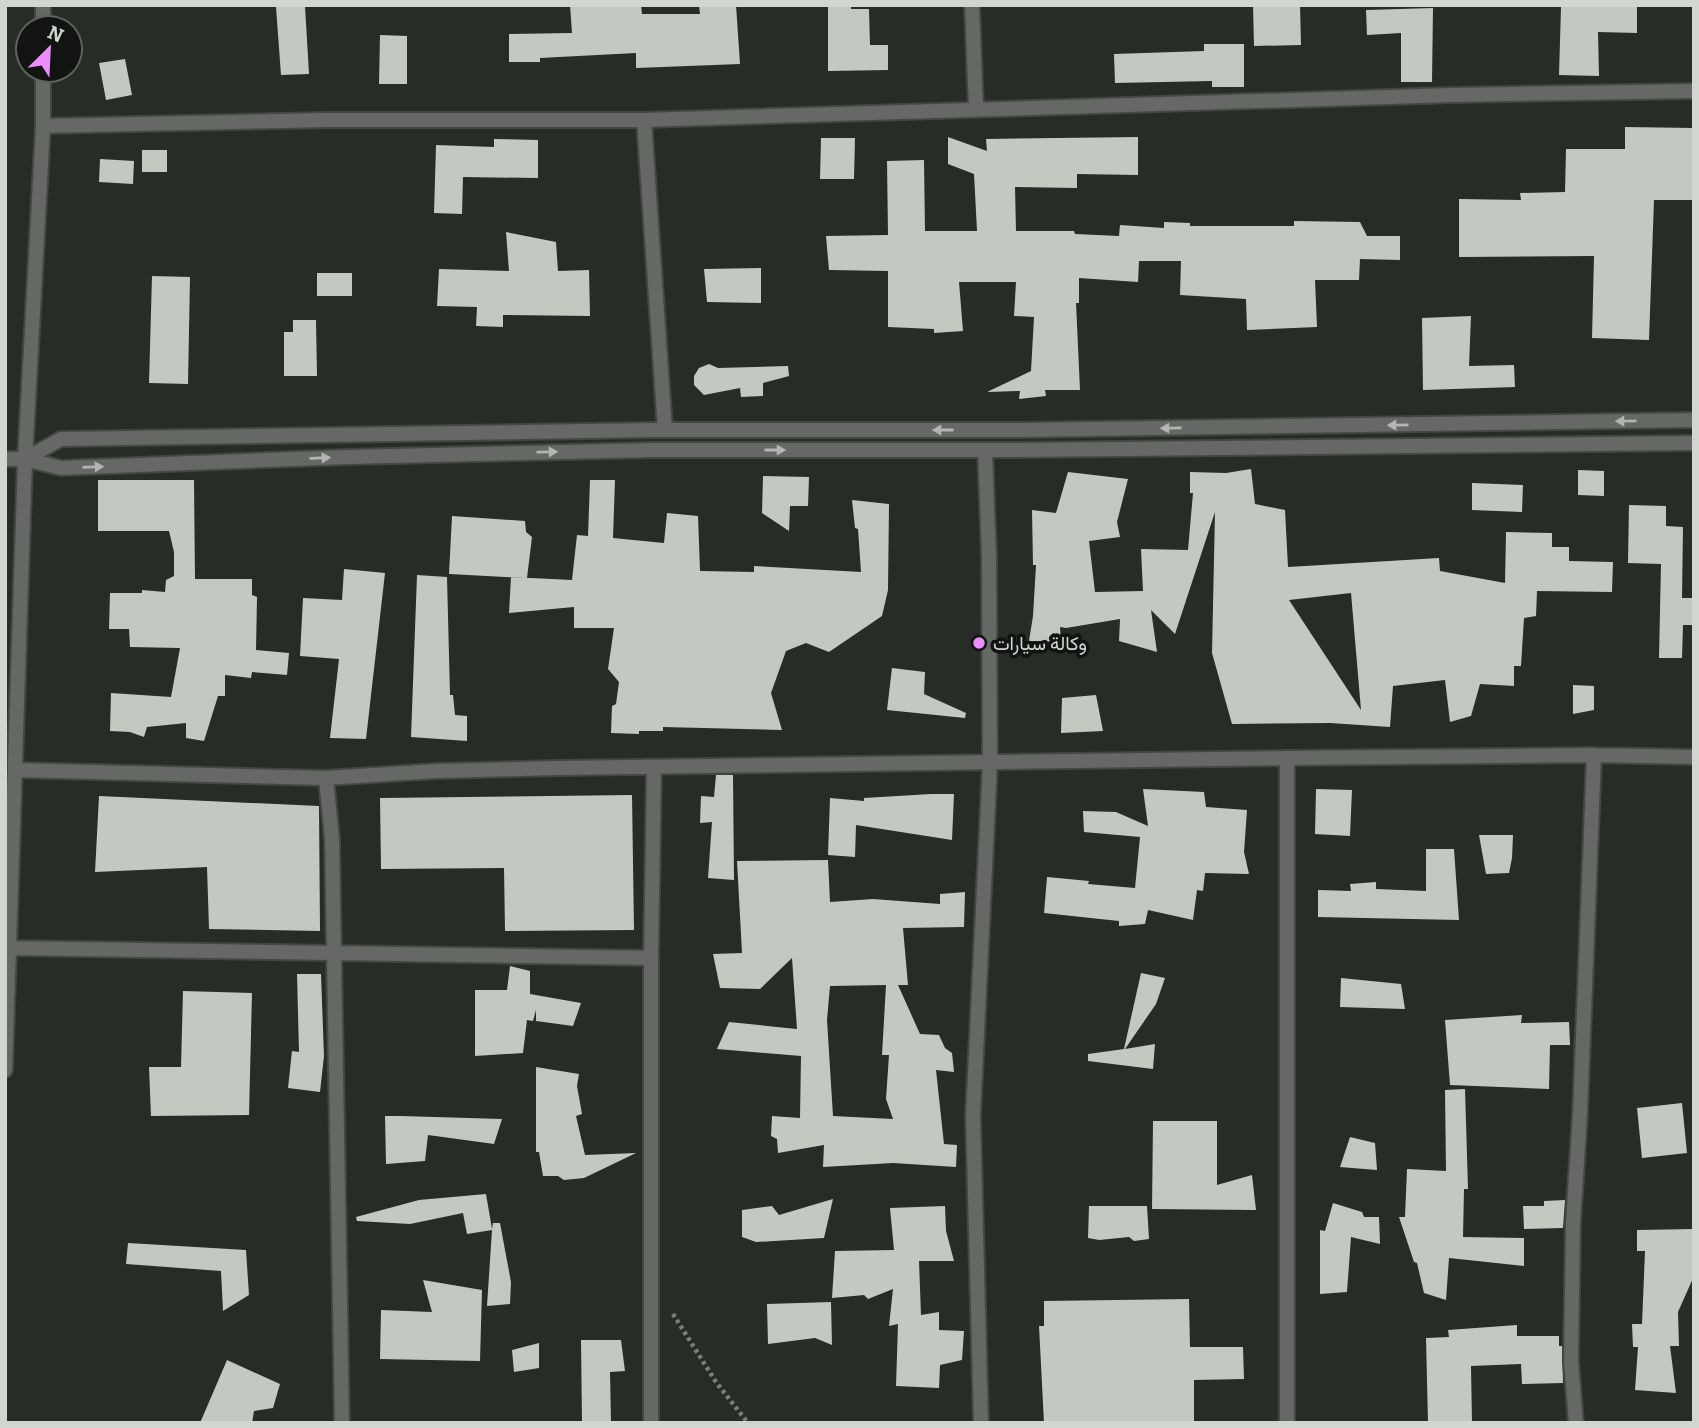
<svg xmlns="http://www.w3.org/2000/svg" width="1699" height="1428" viewBox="0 0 1699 1428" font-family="Bitter,Vazirmatn,serif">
<rect width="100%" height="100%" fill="#272c26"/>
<path fill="#c3c9c1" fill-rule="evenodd" d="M 570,5 L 641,5 L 642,14 L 700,14 L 699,5 L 736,5 L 740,64 L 636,68 L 636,53 L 540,58 L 540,62 L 509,62 L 509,34 L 572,33 Z
M 828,5 L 851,5 L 851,9 L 869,9 L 870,45 L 888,45 L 888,70 L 828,71 Z
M 1253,5 L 1300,5 L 1301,45 L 1254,46 Z
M 1565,5 L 1637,5 L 1637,33 L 1598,32 L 1599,76 L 1559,75 L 1561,7 Z
M 305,6 L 309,74 L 281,75 L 276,7 Z
M 1433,8 L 1432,82 L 1401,82 L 1401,33 L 1367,35 L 1366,10 Z
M 380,35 L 407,36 L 407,84 L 379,84 Z
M 1204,44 L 1244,44 L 1244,87 L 1212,87 L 1212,81 L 1115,83 L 1114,54 L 1204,51 Z
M 125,59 L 132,95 L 106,100 L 99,63 Z
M 1625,127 L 1694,128 L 1694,200 L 1654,200 L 1649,340 L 1592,338 L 1594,256 L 1459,257 L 1459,199 L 1521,200 L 1520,193 L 1565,192 L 1566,149 L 1625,149 Z
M 948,137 L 987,151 L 986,139 L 1138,137 L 1138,175 L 1077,174 L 1077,188 L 1015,187 L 1016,231 L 1074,231 L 1075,234 L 1119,236 L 1120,225 L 1164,228 L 1164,222 L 1190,223 L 1190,226 L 1294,226 L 1294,221 L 1360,222 L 1367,236 L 1400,236 L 1400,260 L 1360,259 L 1359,280 L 1315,280 L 1317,327 L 1247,330 L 1246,299 L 1180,295 L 1181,261 L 1139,261 L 1138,282 L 1079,278 L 1079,303 L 1076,303 L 1080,390 L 1045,390 L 1046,396 L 1019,399 L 1020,391 L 987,392 L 1031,371 L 1034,317 L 1014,316 L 1016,282 L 959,282 L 963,331 L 934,333 L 934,329 L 888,327 L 888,271 L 829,270 L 826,236 L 888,235 L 887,161 L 924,160 L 925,231 L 977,231 L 974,174 L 948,164 Z
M 821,138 L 855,138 L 854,179 L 820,179 Z
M 494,139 L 538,140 L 538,178 L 463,177 L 462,214 L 434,213 L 436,145 L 494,147 Z
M 142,150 L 167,150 L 167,172 L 142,172 Z
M 100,159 L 134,161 L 133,184 L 99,182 Z
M 506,232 L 556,242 L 558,271 L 589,270 L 590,316 L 503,315 L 503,327 L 476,326 L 477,307 L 437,306 L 439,269 L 509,271 Z
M 761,268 L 761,303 L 707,302 L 704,269 Z
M 317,273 L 352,273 L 352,296 L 317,296 Z
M 152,276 L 190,277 L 188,384 L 149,383 Z
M 1471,316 L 1469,366 L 1514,365 L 1515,387 L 1423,390 L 1422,318 Z
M 293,320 L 316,320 L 317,376 L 284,376 L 284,332 L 293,332 Z
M 709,364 L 718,368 L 788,366 L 789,376 L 763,383 L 763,396 L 741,397 L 740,388 L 704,395 L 694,385 L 694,376 L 699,368 Z
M 1251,469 L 1255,504 L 1285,510 L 1288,567 L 1439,558 L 1440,571 L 1505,583 L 1506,532 L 1552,533 L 1552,547 L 1569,547 L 1569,561 L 1613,562 L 1612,592 L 1537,591 L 1536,616 L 1524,618 L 1521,666 L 1514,666 L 1514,686 L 1480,684 L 1471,716 L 1450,722 L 1445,680 L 1393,686 L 1390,727 L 1330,723 L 1232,724 L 1212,653 L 1215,512 L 1175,634 L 1151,610 L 1157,652 L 1119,641 L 1120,619 L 1066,628 L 1060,627 L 1061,642 L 1029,641 L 1033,616 L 1036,565 L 1033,565 L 1032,510 L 1056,513 L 1068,472 L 1128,479 L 1117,522 L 1120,537 L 1089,541 L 1095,592 L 1143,591 L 1141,549 L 1188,550 L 1193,493 L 1190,493 L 1190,472 L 1226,473 ZM 1351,593 L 1361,710 L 1289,600 Z
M 1578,470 L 1604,471 L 1604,496 L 1578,495 Z
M 763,476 L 809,477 L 808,506 L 790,506 L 789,531 L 762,513 Z
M 98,480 L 194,480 L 195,579 L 252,579 L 252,595 L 257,597 L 256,650 L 289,653 L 287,675 L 252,672 L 251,678 L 225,675 L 225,696 L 218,696 L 204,741 L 186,738 L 186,723 L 147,727 L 144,737 L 130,732 L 110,731 L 111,693 L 171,697 L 180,648 L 130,647 L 129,629 L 109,629 L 110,593 L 142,593 L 142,590 L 165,592 L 166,580 L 174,576 L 174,552 L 169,531 L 98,531 Z
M 590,480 L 615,480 L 613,538 L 664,543 L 667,513 L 698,516 L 700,571 L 754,572 L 754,566 L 861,572 L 858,529 L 855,528 L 852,500 L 889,504 L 888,590 L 882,616 L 829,652 L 806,643 L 786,651 L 771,693 L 782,730 L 663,727 L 663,731 L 639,731 L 639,734 L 611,733 L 612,706 L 616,704 L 619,682 L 608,669 L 614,628 L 574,628 L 574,607 L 509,613 L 511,577 L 572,580 L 577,535 L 588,536 Z
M 1472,483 L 1523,485 L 1522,512 L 1472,510 Z
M 1629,505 L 1666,506 L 1666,526 L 1683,527 L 1682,598 L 1694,598 L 1694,625 L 1683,625 L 1682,658 L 1659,658 L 1661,564 L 1628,563 Z
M 452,516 L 525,521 L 526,532 L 532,537 L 527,578 L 449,574 Z
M 344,569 L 385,573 L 366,739 L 330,738 L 339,659 L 300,656 L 303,598 L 342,600 Z
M 417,575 L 447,577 L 450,695 L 453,695 L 455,715 L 467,716 L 467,741 L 411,737 Z
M 892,668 L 925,672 L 924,694 L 966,713 L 965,718 L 887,710 Z
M 1573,685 L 1594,686 L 1594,710 L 1573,714 Z
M 1096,695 L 1103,731 L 1061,733 L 1062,698 Z
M 716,775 L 733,775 L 734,880 L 708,878 L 712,822 L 700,823 L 701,796 L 714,797 Z
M 1143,789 L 1204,792 L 1206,807 L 1247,810 L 1244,852 L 1249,874 L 1205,873 L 1203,891 L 1197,890 L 1193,920 L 1148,910 L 1145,924 L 1119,926 L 1119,921 L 1044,913 L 1047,877 L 1089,881 L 1088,884 L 1135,888 L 1140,837 L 1084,832 L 1083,811 L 1116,812 L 1148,826 Z
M 1316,789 L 1352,790 L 1350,836 L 1315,834 Z
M 931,794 L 954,794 L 952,840 L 856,825 L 855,857 L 828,855 L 830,798 L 864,801 L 864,798 Z
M 632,795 L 634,930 L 505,931 L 504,868 L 381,869 L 380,798 Z
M 99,796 L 319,806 L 320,931 L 209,929 L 207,867 L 95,872 Z
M 1479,835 L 1513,835 L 1512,858 L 1509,873 L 1486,874 Z
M 1426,849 L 1454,849 L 1459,920 L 1318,917 L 1318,890 L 1351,891 L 1350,884 L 1376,882 L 1376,889 L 1426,891 Z
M 828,860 L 830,902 L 873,899 L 940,904 L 940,894 L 965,892 L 964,927 L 903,928 L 908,985 L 898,985 L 920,1034 L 939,1035 L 945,1048 L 952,1053 L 954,1072 L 936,1070 L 944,1144 L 957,1145 L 956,1167 L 893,1163 L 823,1167 L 824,1145 L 778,1153 L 777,1139 L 771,1136 L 772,1116 L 800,1118 L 801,1056 L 717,1049 L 729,1022 L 797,1029 L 792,958 L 760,989 L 720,988 L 713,954 L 742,953 L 737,861 ZM 886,985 L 882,1055 L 889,1055 L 886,1099 L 893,1119 L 833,1116 L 827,1020 L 830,986 Z
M 510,966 L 530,971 L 530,994 L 581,1003 L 573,1026 L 536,1021 L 536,1010 L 533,1021 L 527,1020 L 523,1053 L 475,1056 L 475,990 L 507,990 Z
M 1141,973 L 1165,978 L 1156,1004 L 1125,1049 L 1155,1044 L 1153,1069 L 1088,1061 L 1088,1054 L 1124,1049 Z
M 297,974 L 321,974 L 324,1056 L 320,1092 L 288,1088 L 292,1051 L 299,1052 Z
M 1341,978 L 1401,984 L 1405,1009 L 1340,1007 Z
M 183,991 L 252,993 L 249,1115 L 151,1116 L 149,1067 L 181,1067 Z
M 1522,1015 L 1521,1023 L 1569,1022 L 1570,1045 L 1550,1045 L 1549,1089 L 1450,1085 L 1445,1020 Z
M 536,1067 L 579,1074 L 577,1086 L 582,1114 L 576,1116 L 585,1155 L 636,1153 L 584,1178 L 564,1180 L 558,1176 L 543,1176 L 539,1152 L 536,1152 Z
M 1465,1089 L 1468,1189 L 1464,1189 L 1463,1237 L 1524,1238 L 1524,1266 L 1449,1258 L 1446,1300 L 1424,1293 L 1417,1263 L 1414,1262 L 1399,1217 L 1405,1217 L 1407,1169 L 1446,1171 L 1445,1090 Z
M 1682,1103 L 1687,1153 L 1642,1158 L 1637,1108 Z
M 385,1116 L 401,1116 L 502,1119 L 494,1144 L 428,1135 L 425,1161 L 386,1164 Z
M 1153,1121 L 1217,1121 L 1217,1185 L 1252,1175 L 1256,1210 L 1152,1209 Z
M 1350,1137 L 1375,1143 L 1377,1170 L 1340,1167 Z
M 486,1194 L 492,1229 L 493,1223 L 500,1223 L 511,1282 L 510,1304 L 487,1306 L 492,1230 L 467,1234 L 463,1213 L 410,1224 L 357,1221 L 356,1217 L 419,1200 Z
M 833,1199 L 824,1238 L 756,1242 L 742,1237 L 742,1210 L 772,1206 L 779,1215 Z
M 1565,1200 L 1563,1228 L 1524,1229 L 1523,1206 L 1544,1206 L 1544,1201 Z
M 1333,1203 L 1362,1212 L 1364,1217 L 1379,1217 L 1380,1244 L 1351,1237 L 1347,1292 L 1320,1294 L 1320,1230 L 1325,1231 Z
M 945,1206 L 946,1231 L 954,1261 L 919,1261 L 921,1315 L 939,1312 L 939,1330 L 964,1331 L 962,1360 L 940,1365 L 939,1388 L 896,1386 L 898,1324 L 889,1326 L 893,1289 L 868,1299 L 864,1295 L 832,1298 L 835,1251 L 894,1250 L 890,1208 Z
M 1089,1206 L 1147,1206 L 1149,1239 L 1134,1241 L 1129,1237 L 1099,1240 L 1088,1238 Z
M 1694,1229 L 1694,1276 L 1678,1312 L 1679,1346 L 1670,1346 L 1676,1393 L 1635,1390 L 1638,1347 L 1633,1347 L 1632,1324 L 1642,1324 L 1645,1251 L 1637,1251 L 1637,1230 Z
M 128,1243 L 246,1250 L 249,1295 L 223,1311 L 221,1271 L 126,1264 Z
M 423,1280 L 482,1290 L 480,1361 L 380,1359 L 381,1310 L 432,1312 Z
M 1189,1299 L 1190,1347 L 1243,1347 L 1244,1379 L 1194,1380 L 1194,1423 L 1044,1423 L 1039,1326 L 1044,1326 L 1044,1301 Z
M 831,1302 L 832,1345 L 815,1338 L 768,1344 L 767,1304 Z
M 1517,1325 L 1517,1336 L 1559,1336 L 1559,1346 L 1562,1346 L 1563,1383 L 1522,1384 L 1521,1364 L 1471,1366 L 1472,1423 L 1428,1423 L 1426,1338 L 1449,1337 L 1448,1330 Z
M 581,1340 L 621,1340 L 625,1371 L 610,1372 L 611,1423 L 582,1423 Z
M 539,1343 L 539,1368 L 514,1372 L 512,1350 Z
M 227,1360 L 280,1384 L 273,1408 L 254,1411 L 252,1423 L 200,1423 Z"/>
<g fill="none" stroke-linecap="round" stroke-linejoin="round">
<g stroke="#424741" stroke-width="18">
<path id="minor" d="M 972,5 L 976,108
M 43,28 L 43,5
M 644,120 L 665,430
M 43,126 L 327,120 L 644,120 L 1452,95 L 1694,91
M 5,459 L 25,459 L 61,468 L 348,457 L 652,450 L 1019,450 L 1694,443
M 25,459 L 61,439 L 652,430 L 1022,430 L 1694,420
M 16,770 L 326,778 L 436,771 L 558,768 L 1287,758 L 1594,755 L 1694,757
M 326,778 L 332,839 L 342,1423
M 10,948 L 651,958
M 5,1070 L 25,459 L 43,126 L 43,70
M 651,1423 L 651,958 L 654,769
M 981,1423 L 973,1116 L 990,763 L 989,556 L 985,450
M 1287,1423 L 1287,758
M 1576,1423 L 1571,1361 L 1573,1223 L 1580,1114 L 1594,755"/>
</g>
<path stroke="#7c807b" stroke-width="4.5" stroke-dasharray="3.5 3.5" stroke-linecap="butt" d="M 673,1314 L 716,1382 L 748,1423"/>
<use href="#minor" stroke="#666865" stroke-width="14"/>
</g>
<defs><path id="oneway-solid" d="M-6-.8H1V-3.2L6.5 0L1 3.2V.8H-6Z" transform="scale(1.75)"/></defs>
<g fill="#b2b5b1">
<use href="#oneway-solid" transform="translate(1626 421) rotate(179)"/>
<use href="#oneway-solid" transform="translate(1398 425) rotate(179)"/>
<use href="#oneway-solid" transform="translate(1171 428) rotate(179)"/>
<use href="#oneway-solid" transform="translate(943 430) rotate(-180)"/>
<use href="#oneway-solid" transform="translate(775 450)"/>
<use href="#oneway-solid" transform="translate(547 452) rotate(-1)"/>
<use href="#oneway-solid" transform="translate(320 458) rotate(-2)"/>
<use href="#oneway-solid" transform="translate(93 467) rotate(-2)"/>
</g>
<circle fill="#eb8dfc" stroke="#111411" stroke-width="2.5" cx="979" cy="643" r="7"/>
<g text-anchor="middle" stroke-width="7" stroke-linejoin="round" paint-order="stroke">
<g font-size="19" fill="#d2d6d1" stroke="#111411" text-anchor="start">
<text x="993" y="650">وكالة سيارات</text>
</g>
</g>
<rect width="1699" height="1428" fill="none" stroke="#d2d6d1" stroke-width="14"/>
<g transform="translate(49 49) rotate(24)"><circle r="33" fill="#111411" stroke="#5e625e" stroke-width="2"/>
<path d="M0-5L12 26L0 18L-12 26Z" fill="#eb8dfc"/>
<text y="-10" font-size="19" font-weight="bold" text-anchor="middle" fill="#d2d6d1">N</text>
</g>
</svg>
